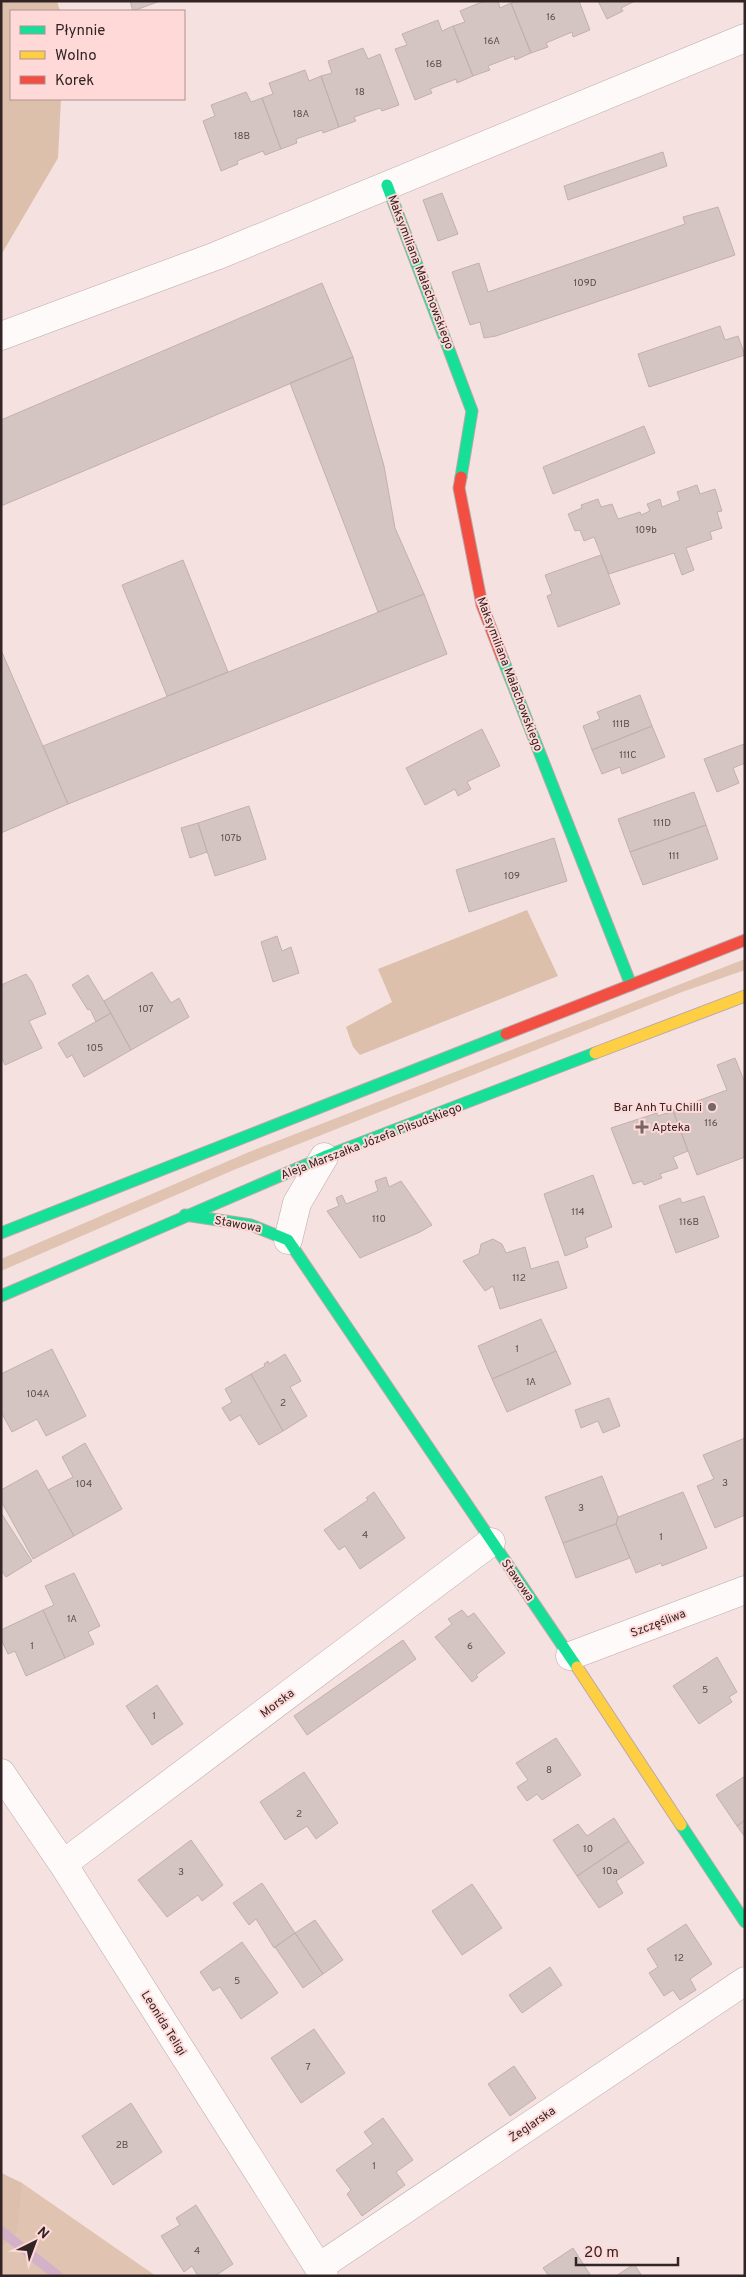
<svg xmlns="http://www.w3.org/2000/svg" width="746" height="2277" viewBox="0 0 746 2277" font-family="Overpass,sans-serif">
<rect width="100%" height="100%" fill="#f6e1e1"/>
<path fill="#e0c4b1" d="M 745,959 L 745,970 L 682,992 L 236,1169 L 1,1271 L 1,1259 L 249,1152 Z
M 1,2173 L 22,2183 L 156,2276 L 1,2276 Z"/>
<path fill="#dcc0ac" d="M 1,1 L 57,1 L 60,11 L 11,11 L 11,99 L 61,99 L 58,158 L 1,255 Z
M 527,910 L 558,976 L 360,1055 L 353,1047 L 346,1027 L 392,1002 L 378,969 Z
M 1,2173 L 22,2183 L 17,2232 L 1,2248 Z"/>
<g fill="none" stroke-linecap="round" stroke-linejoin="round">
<path stroke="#d3b2c9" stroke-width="10" d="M 1,2231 L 58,2276"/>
</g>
<path fill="#d4c5c3" stroke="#c0b1ae" d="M 130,1 L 160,1 L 133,11 Z
M 484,1 L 498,1 L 500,8 L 511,3 L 531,53 L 515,60 L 514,56 L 488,66 L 490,70 L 473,76 L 453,26 L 465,22 L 460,11 Z
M 516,1 L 579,1 L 590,30 L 573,37 L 572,32 L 546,43 L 548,47 L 531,53 L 511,3 Z
M 598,1 L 635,1 L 621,8 L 623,11 L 607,19 Z
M 438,20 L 442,31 L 453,26 L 473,76 L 457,83 L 456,79 L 430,89 L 432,93 L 415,100 L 395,49 L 407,45 L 402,34 Z
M 363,48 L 368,59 L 380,54 L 399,105 L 382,111 L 380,108 L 354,117 L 356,121 L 339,127 L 321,76 L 332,73 L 328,61 Z
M 305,70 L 309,81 L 321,76 L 339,127 L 323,133 L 322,130 L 296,139 L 297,143 L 281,149 L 262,98 L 273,94 L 269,83 Z
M 246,92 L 251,102 L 262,98 L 281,149 L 265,155 L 263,151 L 237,161 L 238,164 L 221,171 L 203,121 L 215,116 L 211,105 Z
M 663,152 L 667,166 L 568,200 L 564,186 Z
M 442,193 L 458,234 L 438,241 L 423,200 Z
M 718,207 L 735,255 L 496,336 L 484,338 L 480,322 L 470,325 L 452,272 L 479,263 L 488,292 L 685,224 L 683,217 Z
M 322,283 L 353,357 L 1,506 L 1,420 Z
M 720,326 L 725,340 L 738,336 L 745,355 L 649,387 L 638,354 Z
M 353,357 L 384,466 L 395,528 L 424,594 L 378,612 L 290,383 Z
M 644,426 L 655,453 L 553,494 L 543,467 Z
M 697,485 L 700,494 L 715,489 L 722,511 L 717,512 L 722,528 L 710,532 L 712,539 L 686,548 L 694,570 L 682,575 L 674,553 L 609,574 L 594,537 L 584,541 L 580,530 L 575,531 L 568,514 L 582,508 L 581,505 L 598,499 L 601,507 L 612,504 L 618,519 L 640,512 L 641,515 L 650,511 L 647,504 L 660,499 L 662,507 L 680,500 L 677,492 Z
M 601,555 L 620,604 L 558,627 L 547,596 L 552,594 L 545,575 Z
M 183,560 L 228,672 L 167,696 L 122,585 Z
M 424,594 L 447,654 L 68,804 L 43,746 Z
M 1,650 L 68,804 L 1,833 Z
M 640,695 L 652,726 L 592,750 L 583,726 L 600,719 L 597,712 Z
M 652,726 L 665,757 L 622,774 L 620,767 L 602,774 L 592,750 Z
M 482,729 L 500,766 L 467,782 L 471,789 L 458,796 L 455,789 L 425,805 L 406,768 Z
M 744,744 L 745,763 L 733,768 L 739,783 L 717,792 L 704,759 Z
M 694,792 L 706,825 L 630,852 L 618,819 Z
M 249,806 L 266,859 L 215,876 L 198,823 Z
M 198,823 L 207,852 L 190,858 L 181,828 Z
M 706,825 L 718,859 L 643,885 L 630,852 Z
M 554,838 L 567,881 L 469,912 L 456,870 Z
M 277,936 L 282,951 L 291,947 L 299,973 L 273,982 L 261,942 Z
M 152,972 L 171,1003 L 179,998 L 189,1017 L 131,1050 L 104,1001 Z
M 26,974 L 32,982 L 46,1014 L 29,1021 L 42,1048 L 5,1065 L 1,1056 L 1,985 Z
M 88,975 L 111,1013 L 96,1022 L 90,1009 L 88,1010 L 72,985 Z
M 111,1013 L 131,1050 L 84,1077 L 72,1055 L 67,1058 L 58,1043 Z
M 735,1058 L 745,1083 L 745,1157 L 697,1175 L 673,1110 L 727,1090 L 717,1065 Z
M 673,1111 L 688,1151 L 673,1157 L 678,1168 L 660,1174 L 662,1178 L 644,1185 L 642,1181 L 633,1184 L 611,1128 L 657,1113 L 658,1116 Z
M 593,1175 L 612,1227 L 585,1238 L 588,1247 L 565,1256 L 544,1194 Z
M 386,1177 L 389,1187 L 401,1181 L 432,1225 L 420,1232 L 360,1258 L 327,1211 L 339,1206 L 336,1198 L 342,1195 L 346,1204 L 378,1191 L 375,1181 Z
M 704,1196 L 719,1237 L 676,1253 L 659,1206 L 680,1198 L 682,1203 Z
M 493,1239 L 502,1244 L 506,1253 L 525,1247 L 531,1269 L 558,1261 L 567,1288 L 500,1309 L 493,1286 L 485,1291 L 463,1261 L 479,1254 L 481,1244 Z
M 541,1319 L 556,1351 L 492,1379 L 478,1346 Z
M 52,1349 L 86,1416 L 46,1436 L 37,1419 L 12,1432 L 1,1412 L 1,1374 Z
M 556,1351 L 571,1384 L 507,1412 L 492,1379 Z
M 285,1354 L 301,1381 L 290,1387 L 307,1416 L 283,1431 L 251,1374 L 265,1366 L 264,1364 L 268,1361 L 269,1364 Z
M 251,1374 L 283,1431 L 259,1445 L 240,1415 L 230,1421 L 222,1408 L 232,1402 L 225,1389 Z
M 609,1398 L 620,1426 L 603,1433 L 598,1421 L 581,1428 L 575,1410 Z
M 745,1438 L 745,1515 L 715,1528 L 697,1486 L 714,1479 L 703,1455 Z
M 85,1443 L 122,1509 L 74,1536 L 48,1490 L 73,1477 L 62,1457 Z
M 37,1470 L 74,1536 L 33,1559 L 1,1501 L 1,1490 Z
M 602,1476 L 618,1517 L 616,1524 L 563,1543 L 545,1497 Z
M 374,1492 L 405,1538 L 360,1569 L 345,1546 L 339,1550 L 324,1530 L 368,1500 L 366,1498 Z
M 683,1492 L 707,1548 L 662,1566 L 661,1563 L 636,1573 L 616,1524 L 618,1517 Z
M 1,1513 L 32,1561 L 6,1577 L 1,1570 Z
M 616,1524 L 630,1558 L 576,1578 L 563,1543 Z
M 74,1573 L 100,1626 L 88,1632 L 94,1644 L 65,1658 L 43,1610 L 54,1605 L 45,1586 Z
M 43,1610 L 65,1658 L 26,1676 L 15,1651 L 8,1654 L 1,1639 L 1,1630 Z
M 462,1610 L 468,1617 L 474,1613 L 505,1653 L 476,1675 L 478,1677 L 472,1682 L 435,1637 L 452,1624 L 448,1619 Z
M 403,1640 L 416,1659 L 307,1735 L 294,1716 Z
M 717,1657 L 737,1692 L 729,1697 L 732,1702 L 699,1724 L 673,1686 Z
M 157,1685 L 183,1724 L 152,1745 L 126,1706 Z
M 556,1738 L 581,1775 L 542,1800 L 537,1794 L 527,1801 L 517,1787 L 528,1780 L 516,1763 Z
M 304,1772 L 338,1823 L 316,1839 L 307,1826 L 285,1840 L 260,1802 Z
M 745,1776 L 745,1820 L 737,1826 L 716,1795 Z
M 614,1818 L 629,1841 L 577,1876 L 553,1840 L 578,1824 L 587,1836 Z
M 745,1820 L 745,1837 L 737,1826 Z
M 191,1840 L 223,1885 L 202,1901 L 198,1895 L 167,1917 L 138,1880 Z
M 629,1841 L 644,1863 L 616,1881 L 623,1893 L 599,1908 L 577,1876 Z
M 262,1883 L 295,1933 L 274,1948 L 256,1919 L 249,1925 L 233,1903 Z
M 472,1884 L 502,1928 L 462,1955 L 432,1911 Z
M 315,1920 L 343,1960 L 323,1974 L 295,1933 Z
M 686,1924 L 712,1964 L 690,1979 L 696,1990 L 680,2000 L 673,1990 L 664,1996 L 649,1973 L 658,1967 L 647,1949 Z
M 295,1933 L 323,1974 L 303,1988 L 275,1947 Z
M 242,1942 L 278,1993 L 241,2019 L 220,1987 L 213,1991 L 200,1972 Z
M 550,1967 L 562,1985 L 522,2013 L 509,1995 Z
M 314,2029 L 345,2073 L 301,2103 L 271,2058 Z
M 514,2066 L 536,2098 L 510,2116 L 488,2084 Z
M 131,2103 L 162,2152 L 113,2185 L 82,2136 Z
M 383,2118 L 413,2160 L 396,2172 L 405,2185 L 362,2216 L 347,2194 L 351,2190 L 336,2170 L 373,2144 L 364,2132 Z
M 196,2205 L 233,2264 L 215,2276 L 198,2276 L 192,2266 L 184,2272 L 161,2236 L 180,2225 L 176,2218 Z
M 573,2248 L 591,2276 L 549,2276 L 543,2268 Z
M 634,2264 L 642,2276 L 616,2276 Z"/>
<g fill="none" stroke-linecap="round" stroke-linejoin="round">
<g stroke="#baa9a9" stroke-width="29">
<path id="street" d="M 1,336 L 216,256 L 745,38
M 288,1240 L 297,1203 L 324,1157
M 570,1656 L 745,1590
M 1,1773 L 63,1864 L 324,2276
M 63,1864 L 491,1542
M 319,2267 L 745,1981"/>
</g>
<g stroke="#baa9a9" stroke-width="13">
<path id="fast" d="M 387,185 L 472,411 L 461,477
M 502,657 L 631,985
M 185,1215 L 251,1225 L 288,1240 L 577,1667
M 1,1233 L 506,1034
M 1,1296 L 324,1157 L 595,1053
M 681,1825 L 745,1922"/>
</g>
<g stroke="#baa9a9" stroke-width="13">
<path id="slow" d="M 595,1053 L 745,996
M 577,1667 L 681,1825"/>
</g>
<g stroke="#baa9a9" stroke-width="13">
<path id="jam" d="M 461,477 L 459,488 L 482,605 L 502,657
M 506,1034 L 745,940"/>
</g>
<use href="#street" stroke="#fefafa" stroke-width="28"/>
<use href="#fast" stroke="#16e098" stroke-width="11"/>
<use href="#slow" stroke="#ffcf43" stroke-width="11"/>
<use href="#jam" stroke="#f24e42" stroke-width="11"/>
</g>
<g fill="#766" stroke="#ffd9d8" stroke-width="2">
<circle cx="712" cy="1107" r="5"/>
<path d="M639.5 1119.5h5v5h5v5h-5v5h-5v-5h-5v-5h5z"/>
</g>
<g text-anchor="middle" stroke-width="4" stroke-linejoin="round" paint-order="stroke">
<g font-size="10" fill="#5a4c4c">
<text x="551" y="20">16</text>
<text x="492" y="44">16A</text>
<text x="434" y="67">16B</text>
<text x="360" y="95">18</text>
<text x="301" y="117">18A</text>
<text x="242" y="139">18B</text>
<text x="585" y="286">109D</text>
<text x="646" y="533">109b</text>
<text x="621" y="727">111B</text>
<text x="628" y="758">111C</text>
<text x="662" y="826">111D</text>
<text x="231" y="841">107b</text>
<text x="674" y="859">111</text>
<text x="512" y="879">109</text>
<text x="146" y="1012">107</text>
<text x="95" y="1051">105</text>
<text x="711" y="1126">116</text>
<text x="578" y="1215">114</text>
<text x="379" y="1222">110</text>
<text x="689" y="1225">116B</text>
<text x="519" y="1281">112</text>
<text x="517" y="1352">1</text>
<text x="531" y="1385">1A</text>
<text x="38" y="1397">104A</text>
<text x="283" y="1406">2</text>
<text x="725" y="1486">3</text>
<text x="84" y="1487">104</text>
<text x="581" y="1511">3</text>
<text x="365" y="1538">4</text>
<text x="661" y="1540">1</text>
<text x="72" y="1622">1A</text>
<text x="32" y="1649">1</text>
<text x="470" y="1649">6</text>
<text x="705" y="1693">5</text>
<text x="154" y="1719">1</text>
<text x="549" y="1773">8</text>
<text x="299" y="1817">2</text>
<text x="588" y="1852">10</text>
<text x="610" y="1874">10a</text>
<text x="181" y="1875">3</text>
<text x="679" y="1961">12</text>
<text x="237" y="1984">5</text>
<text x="308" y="2070">7</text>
<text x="122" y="2148">2B</text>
<text x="374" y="2169">1</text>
<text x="197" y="2254">4</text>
</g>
<g font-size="12" fill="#322424" stroke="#ffd9d8">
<text transform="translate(421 272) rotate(69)" y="4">Maksymiliana Małachowskiego</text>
<text transform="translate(510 674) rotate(69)" y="4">Maksymiliana Małachowskiego</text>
<text transform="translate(371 1141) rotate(-21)" y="4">Aleja Marszałka Józefa Piłsudskiego</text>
<text transform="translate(238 1224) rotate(10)" y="4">Stawowa</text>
<text transform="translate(518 1580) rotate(55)" y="4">Stawowa</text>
<text transform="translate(658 1623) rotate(-21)" y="4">Szczęśliwa</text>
<text transform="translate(277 1703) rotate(-37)" y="4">Morska</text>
<text transform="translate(164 2023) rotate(58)" y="4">Leonida Teligi</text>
<text transform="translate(532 2124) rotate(-34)" y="4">Żeglarska</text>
</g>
<g font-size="12" fill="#322424" stroke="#ffd9d8" text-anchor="end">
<text x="702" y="1111">Bar Anh Tu Chilli</text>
<text x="652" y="1131" text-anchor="start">Apteka</text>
</g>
</g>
<rect width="746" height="2277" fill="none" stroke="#322424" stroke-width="5"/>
<rect x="10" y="10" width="175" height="90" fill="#ffd9d8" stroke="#ad9190"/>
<rect x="20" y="26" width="25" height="8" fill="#16e098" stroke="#ad9190"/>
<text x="55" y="35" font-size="15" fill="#322424">Płynnie</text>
<rect x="20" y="51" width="25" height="8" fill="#ffcf43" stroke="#ad9190"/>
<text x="55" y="60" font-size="15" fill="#322424">Wolno</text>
<rect x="20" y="76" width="25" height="8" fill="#f24e42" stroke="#ad9190"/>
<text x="55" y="85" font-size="15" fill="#322424">Korek</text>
<g transform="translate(35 2242) rotate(42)" stroke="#ffd9d8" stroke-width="4" paint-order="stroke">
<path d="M0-4L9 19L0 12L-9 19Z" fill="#322424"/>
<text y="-8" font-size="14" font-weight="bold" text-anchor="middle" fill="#322424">N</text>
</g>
<path d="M576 2257v8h102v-8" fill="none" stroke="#322424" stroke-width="2.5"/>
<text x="584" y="2257" font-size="15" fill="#322424" stroke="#ffd9d8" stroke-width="4" paint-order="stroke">20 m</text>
</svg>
